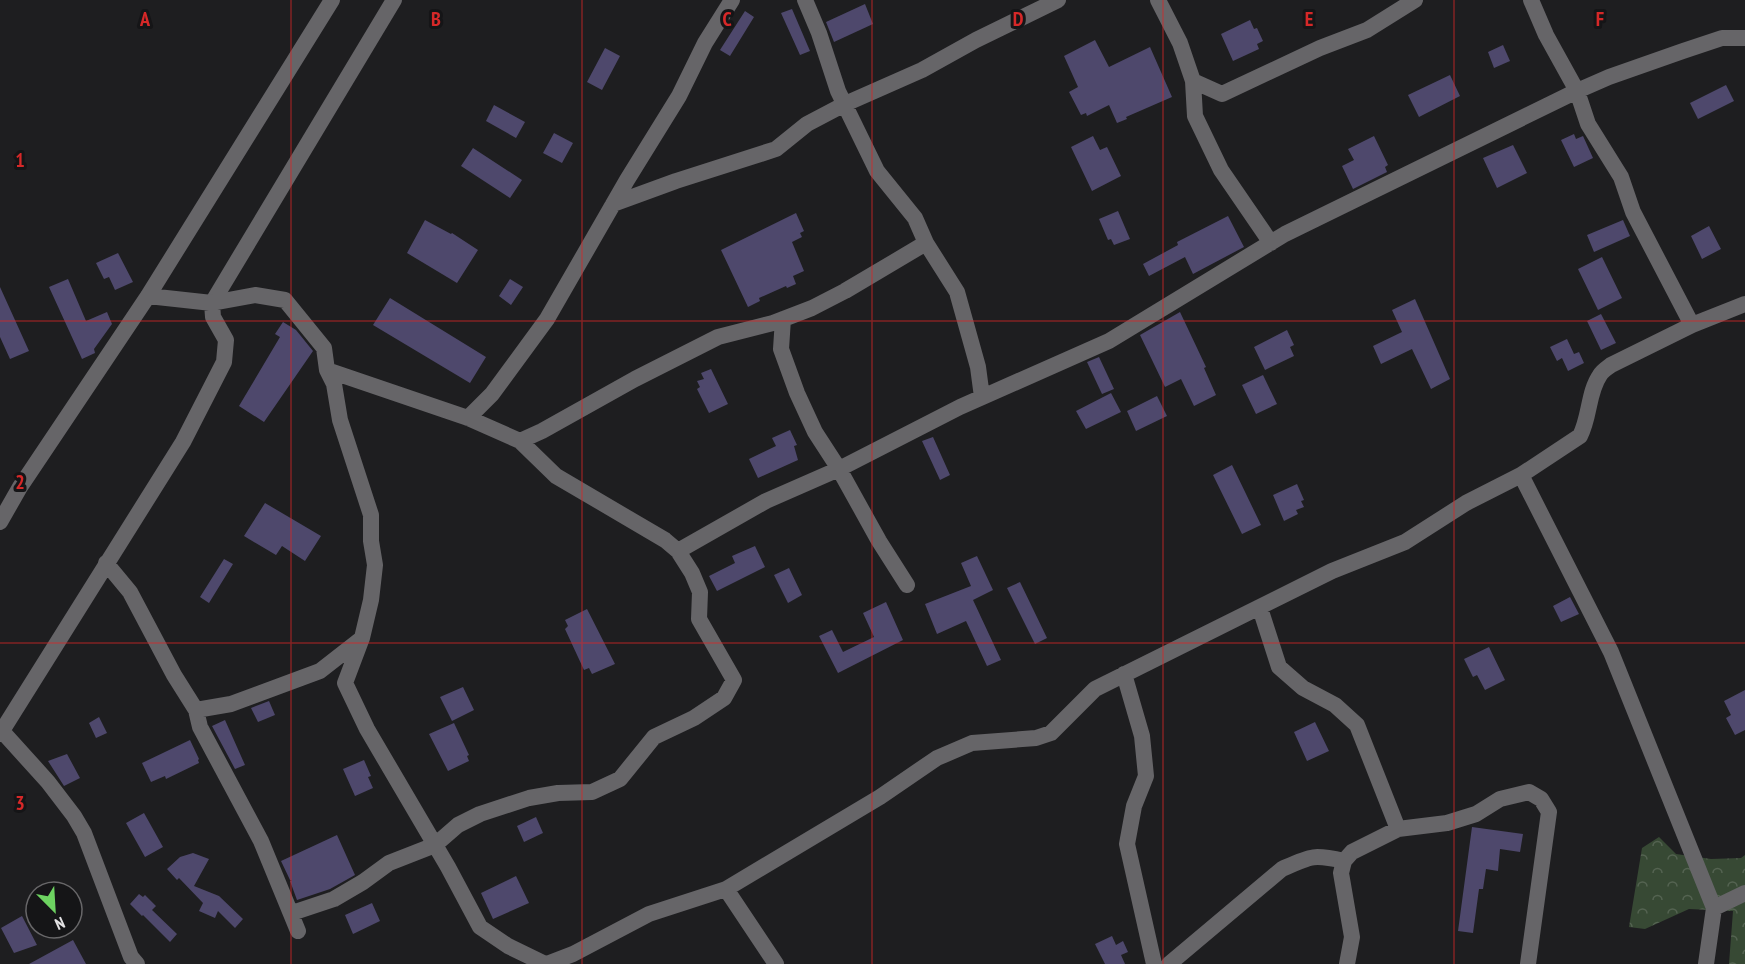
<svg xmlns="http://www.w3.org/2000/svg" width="1745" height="964" viewBox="0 0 1745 964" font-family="'PT Sans Narrow',sans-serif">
<defs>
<pattern id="forest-crowns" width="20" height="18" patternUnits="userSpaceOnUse" patternTransform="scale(1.5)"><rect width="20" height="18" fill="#374934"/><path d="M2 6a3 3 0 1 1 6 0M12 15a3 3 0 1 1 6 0" fill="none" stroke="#546351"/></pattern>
</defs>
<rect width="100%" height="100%" fill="#1e1e20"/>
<path fill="url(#forest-crowns)" d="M 1659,837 L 1676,854 L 1711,859 L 1741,858 L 1745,855 L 1745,964 L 1729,964 L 1733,911 L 1689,909 L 1645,929 L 1629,927 L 1642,848 Z"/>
<path fill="#4e486c" d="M 865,4 L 873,24 L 834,42 L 826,22 Z
M 792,9 L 810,51 L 800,55 L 781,13 Z
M 745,11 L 754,17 L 730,56 L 720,50 Z
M 1250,20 L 1254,29 L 1257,28 L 1263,41 L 1257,44 L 1259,49 L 1233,61 L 1221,34 Z
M 1095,40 L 1109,67 L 1150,47 L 1172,97 L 1126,117 L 1127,119 L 1117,123 L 1109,105 L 1087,116 L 1086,113 L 1081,115 L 1069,92 L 1078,87 L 1064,56 Z
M 1503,45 L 1510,61 L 1494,68 L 1488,52 Z
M 605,48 L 620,56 L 602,90 L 587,82 Z
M 1450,75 L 1460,96 L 1419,117 L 1408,95 Z
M 1726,85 L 1734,101 L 1698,119 L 1690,103 Z
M 494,105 L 525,122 L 516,138 L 486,121 Z
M 554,133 L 573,143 L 562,163 L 543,153 Z
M 1574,134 L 1576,139 L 1583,136 L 1593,158 L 1574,167 L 1561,140 Z
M 1093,136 L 1100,150 L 1107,147 L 1121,176 L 1092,191 L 1071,147 Z
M 1374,136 L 1388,165 L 1385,167 L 1387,172 L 1353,189 L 1342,166 L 1354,160 L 1348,149 Z
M 1513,145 L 1527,173 L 1497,188 L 1483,158 Z
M 473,148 L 522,180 L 510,198 L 461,166 Z
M 1118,211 L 1130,239 L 1114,245 L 1111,239 L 1108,240 L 1099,219 Z
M 796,213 L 804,231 L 800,233 L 802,237 L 792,242 L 804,271 L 793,276 L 796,284 L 787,288 L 786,286 L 759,298 L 760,301 L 748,307 L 721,250 Z
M 1228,216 L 1244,247 L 1193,274 L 1185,257 L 1149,276 L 1143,264 L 1178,245 L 1177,242 Z
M 425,220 L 451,234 L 452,233 L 478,250 L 457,283 L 407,253 Z
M 1623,220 L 1630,236 L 1594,252 L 1587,235 Z
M 1709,226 L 1721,249 L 1702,259 L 1691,236 Z
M 118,253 L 133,282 L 115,290 L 109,277 L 104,279 L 96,263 Z
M 1602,257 L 1622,298 L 1598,310 L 1578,269 Z
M 68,279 L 86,321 L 107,312 L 112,324 L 94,349 L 95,353 L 82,359 L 49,287 Z
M 510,279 L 523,287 L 511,305 L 499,296 Z
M 0,287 L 29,351 L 10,359 L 0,337 Z
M 390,298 L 486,357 L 470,383 L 373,325 Z
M 1415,299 L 1450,379 L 1431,389 L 1412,349 L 1381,364 L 1373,346 L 1402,332 L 1392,310 Z
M 1180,312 L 1206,367 L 1204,368 L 1216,395 L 1194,406 L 1181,379 L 1165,387 L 1140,335 Z
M 1601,314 L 1616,343 L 1601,350 L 1587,321 Z
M 283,322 L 296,330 L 313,351 L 264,422 L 239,406 L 280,337 L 275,334 Z
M 1287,330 L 1294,345 L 1290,347 L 1294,356 L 1265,370 L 1254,347 Z
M 1567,339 L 1574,354 L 1579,352 L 1584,363 L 1568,371 L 1562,358 L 1557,361 L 1550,347 Z
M 1099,357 L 1114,389 L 1102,394 L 1087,362 Z
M 711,369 L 728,404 L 709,413 L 697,389 L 700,387 L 697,381 L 704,379 L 701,373 Z
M 1263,375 L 1277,404 L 1256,414 L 1242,385 Z
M 1111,393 L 1121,412 L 1086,429 L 1076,411 Z
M 1157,396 L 1167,416 L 1136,431 L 1127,411 Z
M 790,430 L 797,445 L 794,446 L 798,460 L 758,478 L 749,459 L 776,446 L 772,438 Z
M 933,437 L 950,475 L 940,480 L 922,441 Z
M 1232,465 L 1261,525 L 1242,534 L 1213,475 Z
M 1297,484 L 1304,500 L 1301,501 L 1304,507 L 1296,510 L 1298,514 L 1284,521 L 1273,495 Z
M 265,503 L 321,536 L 305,561 L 282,546 L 276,555 L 244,536 Z
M 755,546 L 765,567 L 717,591 L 709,576 L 735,563 L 732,556 Z
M 977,556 L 993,590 L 973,600 L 1001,660 L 987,666 L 966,621 L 937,634 L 925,604 L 971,586 L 961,563 Z
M 224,559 L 233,564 L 209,603 L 200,597 Z
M 789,568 L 802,595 L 788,603 L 774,575 Z
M 1020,582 L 1047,638 L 1035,644 L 1007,588 Z
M 1570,597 L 1579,614 L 1561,622 L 1553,606 Z
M 886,602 L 903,640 L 838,673 L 819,636 L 832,630 L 843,652 L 874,637 L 863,613 Z
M 587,609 L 615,664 L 592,674 L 589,668 L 584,670 L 565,629 L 568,626 L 565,620 Z
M 1489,647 L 1505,680 L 1485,690 L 1477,675 L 1473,677 L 1464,659 Z
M 463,687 L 474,710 L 452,721 L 440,697 Z
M 1745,690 L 1745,730 L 1735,735 L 1726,718 L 1731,715 L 1724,701 Z
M 269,701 L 275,715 L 258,722 L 251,708 Z
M 99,717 L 107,733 L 96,738 L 89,723 Z
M 225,720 L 245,765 L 235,769 L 212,726 Z
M 1315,722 L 1329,751 L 1307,761 L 1294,732 Z
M 454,723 L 469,755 L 467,756 L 469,761 L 448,771 L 429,734 Z
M 190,740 L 199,759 L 198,760 L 199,763 L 166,779 L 165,776 L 151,782 L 142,763 Z
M 67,754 L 80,778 L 64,786 L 48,761 Z
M 364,760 L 371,776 L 368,777 L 373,788 L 355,796 L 343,769 Z
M 144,813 L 163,847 L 145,857 L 126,823 Z
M 536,817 L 543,833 L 524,842 L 517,826 Z
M 1472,827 L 1523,834 L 1520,852 L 1500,849 L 1498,871 L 1486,869 L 1483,889 L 1479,889 L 1473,933 L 1458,931 Z
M 337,835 L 355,875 L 330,889 L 297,900 L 290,881 L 292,881 L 290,880 L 281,861 Z
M 193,853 L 209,859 L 194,886 L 219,896 L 243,919 L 235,928 L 218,911 L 215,918 L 199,911 L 203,903 L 179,878 L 177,880 L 167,869 L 180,857 Z
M 516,876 L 529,903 L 493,919 L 481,893 Z
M 139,894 L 143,897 L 145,895 L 156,906 L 152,910 L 177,934 L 170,942 L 143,915 L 142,916 L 130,904 Z
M 372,903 L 380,921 L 353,934 L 345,915 Z
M 22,916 L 37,945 L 14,953 L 1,928 Z
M 1112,936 L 1116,945 L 1123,941 L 1128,952 L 1121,955 L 1125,964 L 1105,964 L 1095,944 Z
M 73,940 L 86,964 L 29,964 Z"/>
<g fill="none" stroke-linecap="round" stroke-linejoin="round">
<path stroke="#666568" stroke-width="16" d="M 805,0 L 819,33 L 838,91 L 877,171 L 915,218 L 926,243 L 957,292 L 978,367 L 982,397
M 1158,0 L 1180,43 L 1193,81 L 1195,116 L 1221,170 L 1271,243
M 1531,0 L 1546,35 L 1577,91 L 1588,124 L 1621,177 L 1633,212 L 1692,325
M 1193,81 L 1222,94 L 1320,48 L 1367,30 L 1415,0
M 613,204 L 676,181 L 776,149 L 807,124 L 845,104 L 922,70 L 976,40 L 1058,0
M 148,296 L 212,303 L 255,295 L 285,300 L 324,348 L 327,370 L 334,384 L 340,420 L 371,515 L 371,541 L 375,565 L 371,600 L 362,638 L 345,683 L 367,729 L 448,867 L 480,927 L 508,946 L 545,964
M 783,319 L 781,349 L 797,393 L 815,432 L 839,469 L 879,541 L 907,585
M 468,418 L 492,394 L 547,319 L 627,180 L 679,96 L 705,43 L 732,0
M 520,441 L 542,431 L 635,379 L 718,337 L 773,323 L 812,308 L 845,291 L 926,243
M 1521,475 L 1611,652 L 1714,908 L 1706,964
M 0,522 L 20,487 L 148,296 L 332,0
M 678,551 L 766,501 L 839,469 L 960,407 L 1109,341 L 1285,234 L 1577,91 L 1609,77 L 1683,51 L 1722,38 L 1745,38
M 106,563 L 130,592 L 174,675 L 196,710 L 200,727 L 261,841 L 298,931
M 1260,608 L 1279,667 L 1303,688 L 1335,705 L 1357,725 L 1398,829
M 1124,674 L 1142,736 L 1146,776 L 1134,806 L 1127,844 L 1154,964
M 196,710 L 231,704 L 320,671 L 361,639
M 2,731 L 48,782 L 74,816 L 84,833 L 131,957 L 137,964
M 0,734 L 183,442 L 224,362 L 226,340 L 213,317 L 212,303 L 394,0
M 726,889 L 776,964
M 1714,908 L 1745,893
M 292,913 L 334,899 L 363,882 L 389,863 L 435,845 L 458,825 L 480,814 L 529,798 L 558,793 L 592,792 L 620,779 L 654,737 L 694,718 L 724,698 L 734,680 L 699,619 L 700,592 L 692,573 L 678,551 L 665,540 L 556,476 L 520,441 L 468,418 L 327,370
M 547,964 L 573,954 L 649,914 L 726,889 L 880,797 L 937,758 L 972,743 L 1036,738 L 1051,733 L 1095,689 L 1332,571 L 1405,542 L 1466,503 L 1521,475 L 1580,436 C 1590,417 1588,392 1600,375 C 1602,371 1607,368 1611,365 L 1692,325 L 1745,304
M 1169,964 L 1282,869 C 1311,856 1313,854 1344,861
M 1347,964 L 1352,937 L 1341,873 L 1344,861 L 1352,852 L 1398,829 L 1447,823 L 1476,814 L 1500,799 L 1529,792 L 1541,799 L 1549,812 L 1528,964"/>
</g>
<path fill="none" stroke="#d62828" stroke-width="1.5" stroke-opacity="0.55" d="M 291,0 L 291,964M 582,0 L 582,964M 872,0 L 872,964M 1163,0 L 1163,964M 1454,0 L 1454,964M 0,321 L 1745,321M 0,643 L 1745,643"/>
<g font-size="20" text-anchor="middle" font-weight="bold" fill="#d62828" stroke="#151517" stroke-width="6" stroke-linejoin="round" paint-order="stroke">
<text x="145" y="26">A</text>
<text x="436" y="26">B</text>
<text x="727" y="26">C</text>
<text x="1018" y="26">D</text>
<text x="1309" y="26">E</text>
<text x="1600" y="26">F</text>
<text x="20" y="167">1</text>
<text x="20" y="489">2</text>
<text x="20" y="810">3</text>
</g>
<g transform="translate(54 910) rotate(156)"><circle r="28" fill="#151517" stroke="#686769" stroke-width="1.5"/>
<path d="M0-4.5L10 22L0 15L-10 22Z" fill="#6dd361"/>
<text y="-9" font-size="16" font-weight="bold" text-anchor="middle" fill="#e4e3e5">N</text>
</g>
</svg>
